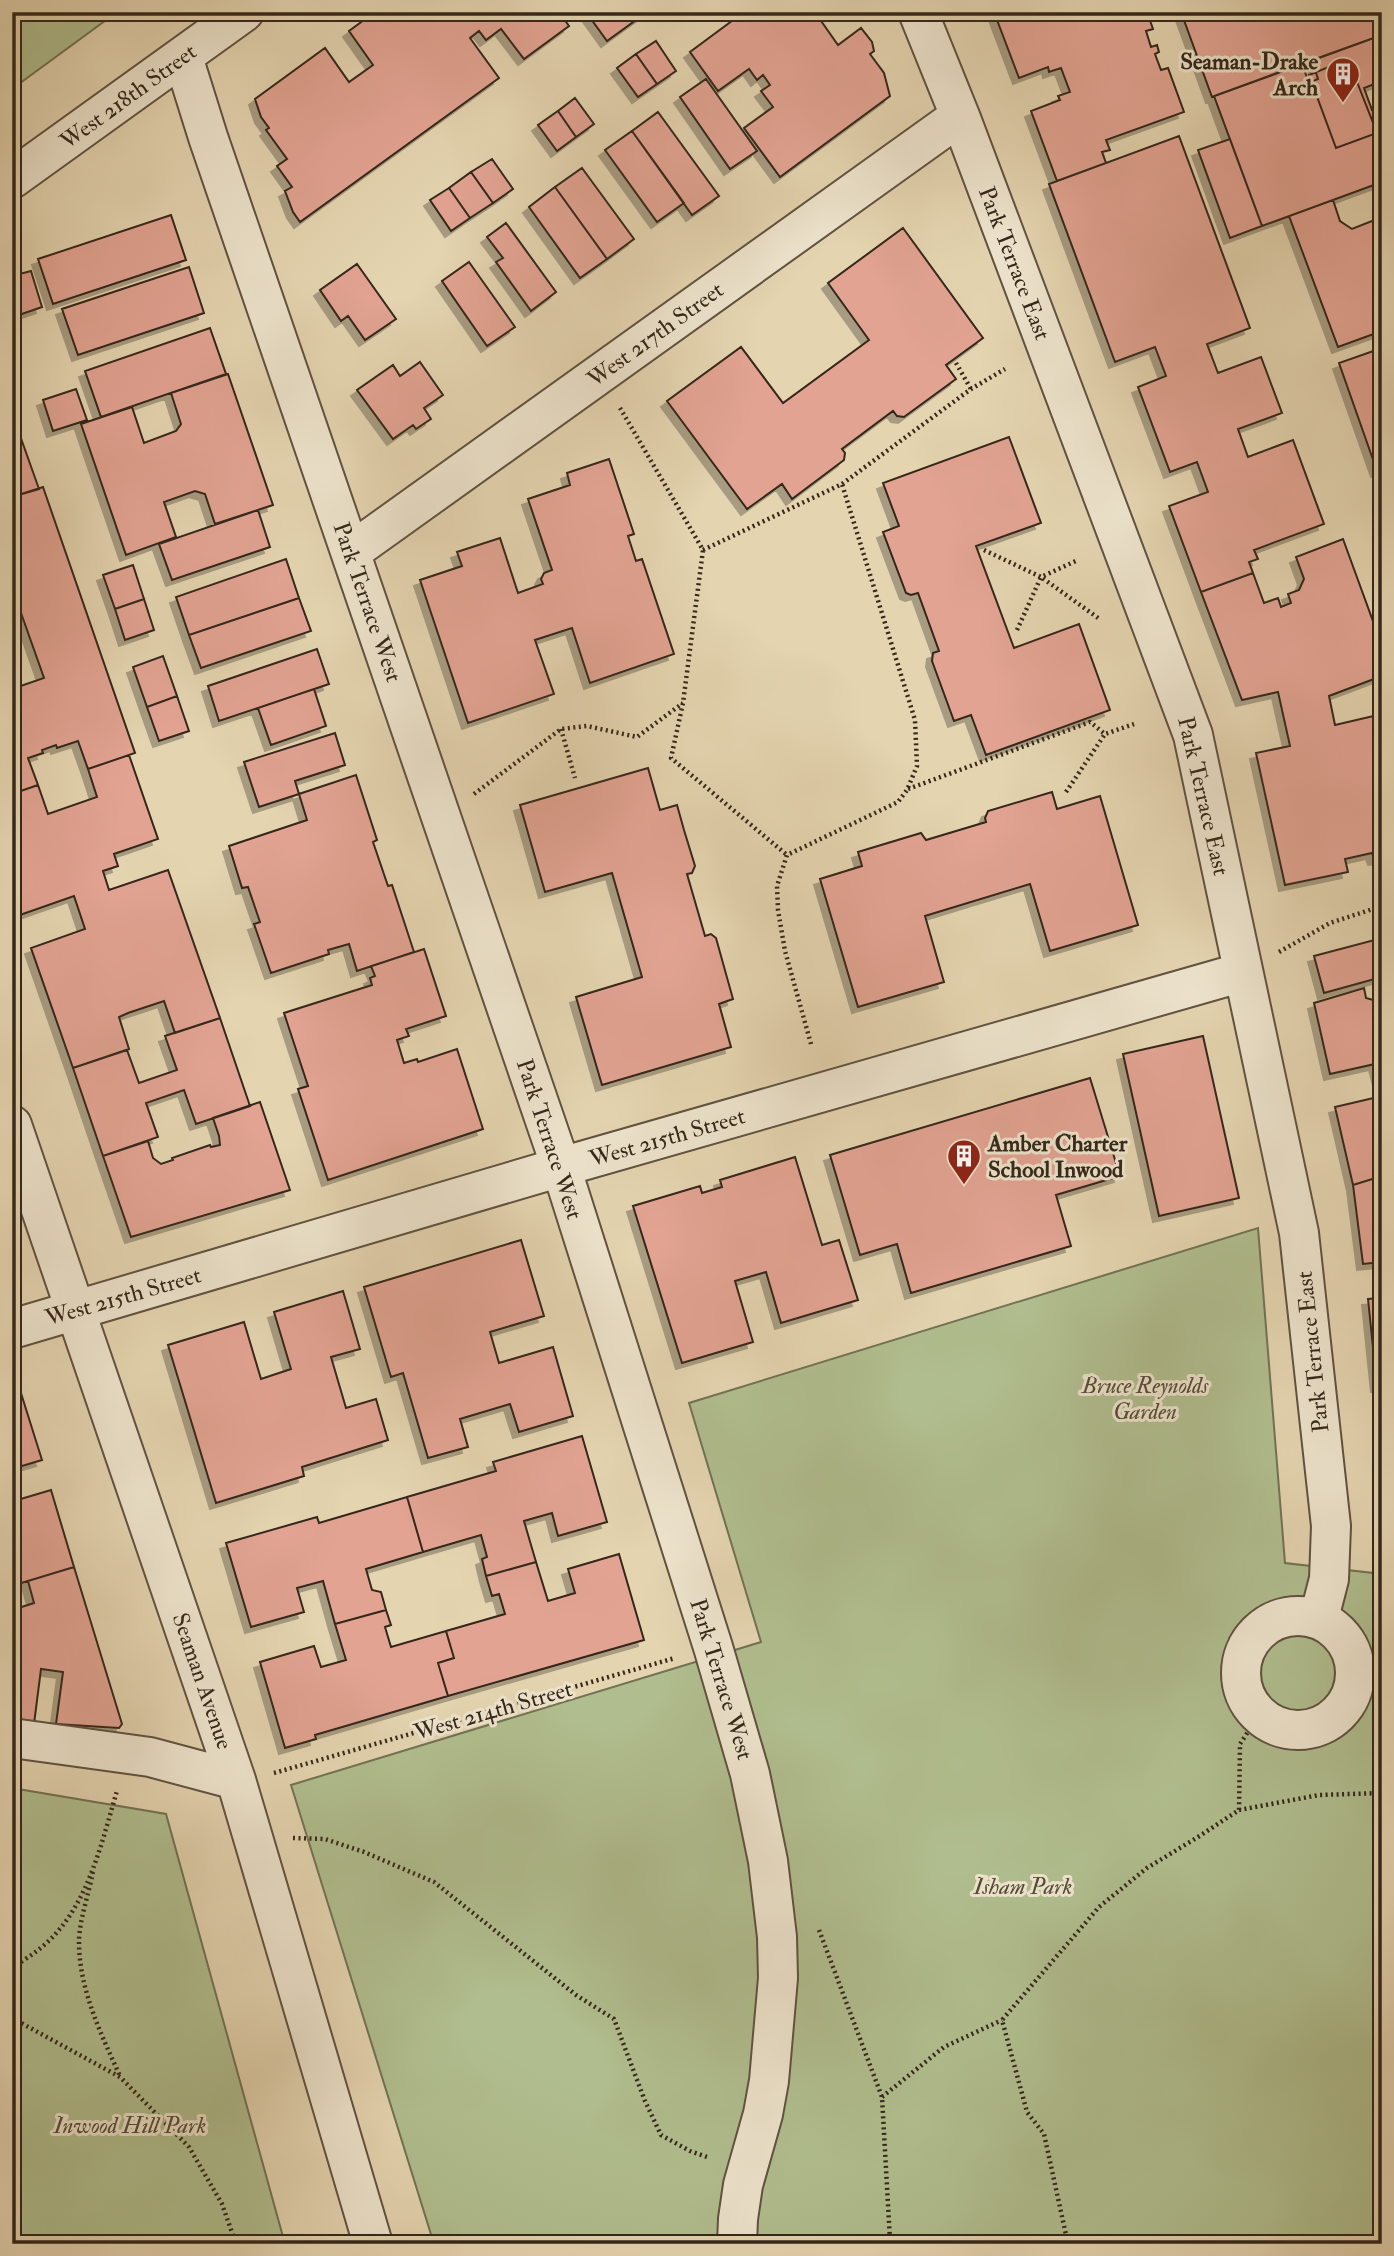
<svg xmlns="http://www.w3.org/2000/svg" width="1394" height="2256" viewBox="0 0 1394 2256" font-family="'IM FELL Double Pica',serif">
<defs>
<filter id="shadow"><feDropShadow dx="-6" dy="6" stdDeviation="0" flood-color="#0004"/></filter>
</defs>
<rect width="100%" height="100%" fill="#e4d4b0"/>
<filter id="stains"><feTurbulence type="fractalNoise" baseFrequency=".00286" numOctaves="4"/><feColorMatrix values="0 0 0 0 .2 0 0 0 0 .09 0 0 0 0 .02 0 0 0 .5 -.17"/></filter>
<radialGradient id="worn" r=".72"><stop offset=".6" stop-color="#630" stop-opacity="0"/><stop offset="1" stop-color="#630" stop-opacity=".3"/></radialGradient>
<path fill="#b0bd8e" stroke="#727254" stroke-width="2" d="M 12,12 L 117,12 L 12,89 Z
M 1258,1228 L 1285,1563 L 1382,1574 L 1382,2244 L 434,2244 L 291,1785 L 761,1642 L 689,1403 Z
M 12,1788 L 166,1814 L 285,2244 L 12,2244 Z"/>
<path fill="#e2a392" stroke="#34271a" stroke-width="2" filter="url(#shadow)" d="M 375,12 L 439,12 L 442,15 L 446,12 L 559,12 L 569,26 L 524,59 L 501,29 L 486,40 L 479,31 L 470,38 L 499,78 L 300,222 L 293,212 L 285,191 L 292,187 L 277,166 L 287,159 L 266,130 L 269,128 L 261,117 L 255,99 L 325,48 L 349,82 L 373,65 L 349,31 Z
M 586,12 L 647,12 L 607,41 Z
M 744,12 L 827,12 L 819,18 L 838,45 L 861,28 L 872,42 L 874,51 L 870,54 L 884,73 L 890,96 L 780,177 L 744,128 L 773,107 L 761,91 L 770,85 L 763,75 L 757,80 L 749,69 L 718,91 L 690,52 Z
M 994,12 L 1147,12 L 1153,29 L 1146,31 L 1151,47 L 1157,45 L 1159,52 L 1155,54 L 1161,70 L 1168,68 L 1184,112 L 1106,140 L 1110,150 L 1102,152 L 1106,163 L 1057,181 L 1031,111 L 1060,100 L 1058,96 L 1070,92 L 1061,68 L 1049,72 L 1048,67 L 1019,78 Z
M 1181,12 L 1379,12 L 1382,19 L 1382,35 L 1212,97 Z
M 1382,35 L 1382,81 L 1364,88 L 1372,110 L 1382,107 L 1382,182 L 1262,226 L 1214,96 L 1302,64 L 1309,83 L 1318,79 L 1312,60 Z
M 656,41 L 676,71 L 657,84 L 636,54 Z
M 636,54 L 657,84 L 638,97 L 617,68 Z
M 1348,59 L 1377,133 L 1336,148 L 1309,75 Z
M 706,79 L 757,151 L 730,169 L 680,97 Z
M 575,98 L 594,124 L 576,137 L 558,111 Z
M 558,111 L 576,137 L 557,151 L 538,125 Z
M 658,112 L 719,196 L 692,215 L 632,131 Z
M 632,131 L 684,203 L 657,222 L 605,150 Z
M 1179,136 L 1250,328 L 1207,344 L 1218,373 L 1261,357 L 1282,413 L 1238,429 L 1248,457 L 1293,440 L 1324,524 L 1254,550 L 1258,559 L 1249,562 L 1253,573 L 1201,592 L 1169,506 L 1208,492 L 1197,462 L 1170,472 L 1138,387 L 1166,376 L 1155,347 L 1115,362 L 1049,184 Z
M 1230,139 L 1262,226 L 1230,238 L 1198,150 Z
M 492,159 L 513,189 L 493,203 L 471,172 Z
M 582,168 L 634,239 L 607,259 L 555,187 Z
M 471,172 L 493,203 L 470,218 L 449,188 Z
M 555,187 L 607,259 L 580,278 L 529,207 Z
M 449,188 L 470,218 L 451,231 L 430,200 Z
M 1333,200 L 1340,221 L 1352,229 L 1382,217 L 1382,297 L 1380,298 L 1378,310 L 1382,321 L 1382,331 L 1338,347 L 1289,216 Z
M 171,215 L 186,260 L 53,304 L 38,259 Z
M 506,223 L 556,292 L 531,311 L 496,262 L 503,258 L 487,237 Z
M 903,228 L 983,338 L 946,365 L 956,379 L 904,417 L 897,416 L 893,411 L 842,449 L 845,453 L 844,460 L 792,499 L 782,484 L 747,509 L 667,401 L 741,347 L 783,403 L 869,340 L 828,283 Z
M 469,262 L 515,327 L 487,346 L 442,281 Z
M 357,264 L 396,319 L 365,340 L 348,316 L 341,321 L 320,290 Z
M 189,267 L 204,313 L 78,355 L 62,309 Z
M 31,271 L 42,307 L 19,315 L 12,295 L 12,276 Z
M 210,328 L 226,374 L 101,417 L 85,371 Z
M 1382,348 L 1382,469 L 1377,471 L 1339,363 Z
M 420,362 L 443,395 L 424,408 L 431,419 L 416,429 L 413,425 L 393,439 L 357,390 L 393,365 L 400,376 Z
M 228,374 L 273,505 L 215,524 L 205,494 L 195,491 L 164,502 L 176,537 L 126,555 L 81,424 L 132,407 L 144,443 L 176,431 L 181,424 L 171,393 Z
M 76,389 L 87,420 L 53,431 L 43,400 Z
M 12,413 L 39,489 L 12,497 Z
M 1009,437 L 1041,523 L 976,546 L 1014,648 L 1079,624 L 1110,710 L 986,755 L 971,715 L 954,721 L 932,661 L 933,653 L 939,651 L 918,593 L 911,595 L 906,593 L 883,532 L 899,526 L 883,483 Z
M 609,459 L 634,534 L 628,536 L 636,561 L 642,559 L 674,654 L 590,683 L 572,628 L 535,640 L 554,694 L 468,723 L 420,580 L 462,566 L 457,552 L 500,538 L 518,593 L 543,584 L 541,579 L 544,573 L 552,570 L 528,499 L 570,485 L 567,473 Z
M 43,487 L 135,753 L 88,769 L 78,741 L 57,748 L 56,745 L 42,750 L 43,753 L 28,758 L 38,785 L 12,794 L 12,689 L 44,678 L 16,599 L 12,600 L 12,497 Z
M 258,510 L 270,547 L 172,580 L 159,544 Z
M 1343,539 L 1382,646 L 1382,676 L 1329,696 L 1335,725 L 1382,714 L 1382,858 L 1374,859 L 1372,853 L 1345,859 L 1348,872 L 1285,885 L 1256,753 L 1290,746 L 1278,692 L 1242,700 L 1201,592 L 1253,573 L 1264,603 L 1278,598 L 1281,607 L 1291,603 L 1288,594 L 1299,590 L 1304,579 L 1296,557 Z
M 286,559 L 299,598 L 189,635 L 176,597 Z
M 133,565 L 144,599 L 115,609 L 103,575 Z
M 299,598 L 311,631 L 201,668 L 189,635 Z
M 144,599 L 154,630 L 125,640 L 115,609 Z
M 317,649 L 329,684 L 219,721 L 208,686 Z
M 163,656 L 177,696 L 147,707 L 133,667 Z
M 314,689 L 326,726 L 271,745 L 258,708 Z
M 177,696 L 189,731 L 159,741 L 147,707 Z
M 335,733 L 345,765 L 295,781 L 299,794 L 259,807 L 244,762 Z
M 129,755 L 158,839 L 114,854 L 118,866 L 103,871 L 109,890 L 168,870 L 220,1018 L 175,1033 L 164,1001 L 128,1013 L 119,1017 L 129,1049 L 73,1068 L 31,948 L 85,929 L 74,896 L 20,915 L 12,893 L 12,794 L 38,785 L 48,814 L 97,797 L 88,769 Z
M 648,768 L 660,810 L 677,805 L 684,830 L 695,866 L 692,873 L 687,874 L 705,936 L 711,934 L 716,938 L 733,999 L 719,1004 L 731,1047 L 602,1085 L 576,997 L 642,977 L 612,873 L 545,892 L 520,805 Z
M 356,775 L 377,840 L 373,842 L 388,886 L 392,885 L 414,952 L 357,971 L 349,944 L 328,950 L 329,954 L 271,973 L 254,924 L 260,922 L 248,887 L 242,888 L 229,846 L 307,820 L 299,794 Z
M 1052,792 L 1057,809 L 1100,796 L 1138,925 L 1050,951 L 1030,884 L 925,916 L 944,982 L 858,1007 L 820,879 L 862,866 L 858,852 L 921,833 L 926,840 L 986,822 L 985,818 L 988,811 Z
M 1382,938 L 1382,977 L 1324,993 L 1314,956 Z
M 424,949 L 446,1016 L 406,1029 L 409,1036 L 397,1040 L 404,1063 L 417,1059 L 418,1062 L 457,1049 L 483,1129 L 328,1180 L 298,1089 L 308,1086 L 284,1013 L 372,985 L 370,978 L 375,976 L 371,966 Z
M 1364,988 L 1366,998 L 1373,1000 L 1382,998 L 1382,1092 L 1375,1064 L 1330,1074 L 1314,1003 Z
M 220,1018 L 250,1106 L 196,1124 L 184,1090 L 146,1103 L 158,1137 L 103,1156 L 73,1068 L 127,1050 L 139,1083 L 177,1070 L 165,1036 Z
M 1203,1036 L 1239,1198 L 1159,1216 L 1123,1054 Z
M 1090,1078 L 1120,1176 L 1056,1195 L 1071,1246 L 911,1293 L 897,1244 L 860,1255 L 830,1155 Z
M 1382,1096 L 1382,1176 L 1353,1185 L 1335,1107 Z
M 260,1102 L 290,1190 L 131,1237 L 103,1156 L 148,1141 L 153,1158 L 161,1164 L 173,1160 L 172,1158 L 210,1145 L 211,1147 L 220,1145 L 219,1136 L 213,1118 Z
M 795,1157 L 822,1245 L 839,1240 L 858,1300 L 781,1323 L 766,1272 L 735,1281 L 753,1342 L 682,1363 L 633,1206 L 700,1186 L 702,1193 L 722,1187 L 720,1180 Z
M 1382,1176 L 1382,1262 L 1363,1264 L 1353,1185 Z
M 521,1240 L 544,1316 L 490,1332 L 499,1363 L 553,1347 L 573,1416 L 519,1432 L 510,1404 L 460,1419 L 468,1447 L 428,1458 L 403,1373 L 391,1377 L 364,1287 Z
M 343,1291 L 360,1349 L 331,1357 L 346,1408 L 376,1399 L 388,1440 L 302,1467 L 304,1476 L 216,1503 L 168,1345 L 244,1322 L 261,1379 L 291,1369 L 274,1312 Z
M 1382,1298 L 1382,1385 L 1377,1386 L 1368,1299 Z
M 20,1390 L 42,1460 L 12,1469 L 12,1393 Z
M 582,1436 L 607,1522 L 558,1536 L 552,1513 L 524,1521 L 536,1562 L 486,1576 L 482,1559 L 487,1557 L 481,1535 L 423,1552 L 407,1497 L 496,1471 L 493,1462 Z
M 51,1490 L 74,1567 L 18,1584 L 12,1569 L 12,1511 L 16,1510 L 14,1501 Z
M 407,1497 L 423,1552 L 366,1569 L 372,1590 L 381,1592 L 386,1610 L 335,1624 L 323,1581 L 297,1588 L 304,1612 L 251,1627 L 226,1543 L 317,1517 L 319,1523 Z
M 619,1554 L 644,1640 L 448,1696 L 438,1663 L 454,1658 L 446,1631 L 505,1614 L 499,1594 L 492,1596 L 486,1576 L 536,1562 L 548,1601 L 575,1593 L 568,1569 Z
M 74,1567 L 122,1724 L 119,1728 L 56,1724 L 63,1672 L 41,1669 L 34,1724 L 12,1721 L 12,1610 L 34,1603 L 28,1581 Z
M 386,1610 L 391,1625 L 385,1627 L 391,1647 L 446,1631 L 454,1658 L 438,1663 L 448,1696 L 315,1735 L 316,1739 L 285,1748 L 260,1662 L 314,1646 L 321,1667 L 346,1660 L 335,1624 Z"/>
<g fill="none" stroke-linecap="round" stroke-linejoin="round">
<g stroke="#605240" stroke-width="42">
<path id="minor" d="M 918,12 L 960,116 L 1193,735 L 1299,1233 L 1331,1526 L 1329,1579 L 1319,1618
M 183,57 L 208,137 L 561,1167 L 713,1647 L 750,1774 L 768,1861 L 777,1937 L 778,1978 L 769,2081 L 763,2114 L 743,2185 L 738,2219 L 737,2244
M 12,179 L 244,12
M 351,552 L 960,116
M 12,1125 L 236,1780 L 373,2244
M 12,1329 L 561,1167 L 1243,972
M1241 1673a57 57 0 1 1 114 0a57 57 0 1 1-114 0Z
M 12,1738 L 150,1757 L 236,1780"/>
</g>
<path stroke="#34271a" stroke-width="4.5" stroke-dasharray="2 3.5" stroke-linecap="butt" d="M 956,363 L 971,389
M 620,408 L 703,550 L 683,703 L 671,758 L 787,855
M 703,550 L 842,484 L 971,389 L 1005,369
M 984,550 L 1041,577 L 1078,560
M 1017,630 L 1041,577 L 1101,620
M 561,729 L 575,778
M 908,789 L 1090,722 L 1105,734 L 1134,724
M 1066,792 L 1105,734
M 474,794 L 561,729 L 587,726 L 637,737 L 683,703
M 1279,952 L 1330,923 L 1382,906
M 811,1044 L 785,951 L 778,910 L 777,886 L 787,855 L 898,802 L 907,790 L 917,766 L 915,720 L 842,484
M 1353,1688 L 1381,1696 L 1382,1701
M 274,1773 L 675,1658
M 1239,1810 L 1319,1795 L 1382,1793
M 293,1838 L 325,1839 L 364,1852 L 434,1882 L 576,1995 L 614,2019 L 645,2101 L 661,2135 L 690,2151 L 707,2157
M 93,1872 C 89,1893 79,1921 79,1942 C 79,1989 101,2034 120,2076
M 819,1930 L 882,2097 L 890,2240 L 874,2244
M 12,1968 C 22,1961 34,1954 43,1946 C 88,1908 101,1844 117,1791
M 12,2018 L 120,2077 L 189,2147 L 222,2204 L 236,2244
M 882,2097 L 944,2047 L 1002,2020
M 890,2240 L 911,2244
M 1068,2244 L 1044,2134 L 1027,2112 L 1002,2020 L 1099,1907 L 1147,1868 L 1198,1837 L 1239,1810 L 1240,1744 L 1259,1715"/>
<use href="#minor" stroke="#ede3cc" stroke-width="38"/>
</g>
<defs>
<g id="building-pin" transform="scale(1.75)"><path d="M0 17L-7.5 6A9.5 9.5 0 1 1 7.5 6Z" fill="#8f2418" stroke="#ede3cc"/><path d="M-4-6H4V6H1V3H-1V6H-4ZM-2.5-4.3h1.7v1.8h-1.7ZM.8-4.3h1.7v1.8H.8ZM-2.5-1h1.7V.8h-1.7ZM.8-1h1.7V.8H.8Z" fill="#fff"/></g>
</defs>
<g fill-rule="evenodd">
<use href="#building-pin" x="1343" y="74"/>
<use href="#building-pin" x="964" y="1156"/>
</g>
<g text-anchor="middle" stroke-width="6" stroke-linejoin="round" paint-order="stroke">
<g font-size="23" font-weight="bold" fill="#34271a" stroke="#ede3cc" text-anchor="end">
<text x="1318" y="69">Seaman-Drake<tspan x="1318" dy="26">Arch</tspan></text>
<text x="988" y="1151" text-anchor="start">Amber Charter<tspan x="988" dy="26">School Inwood</tspan></text>
</g>
<g font-size="23" fill="#34271a" stroke="#ede3cc">
<text transform="translate(128 96) rotate(-36)" y="8">West 218th Street</text>
<text transform="translate(1015 263) rotate(69)" y="8">Park Terrace East</text>
<text transform="translate(655 334) rotate(-36)" y="8">West 217th Street</text>
<text transform="translate(368 602) rotate(71)" y="8">Park Terrace West</text>
<text transform="translate(1204 796) rotate(77)" y="8">Park Terrace East</text>
<text transform="translate(667 1137) rotate(-16)" y="8">West 215th Street</text>
<text transform="translate(550 1139) rotate(72)" y="8">Park Terrace West</text>
<text transform="translate(123 1296) rotate(-16)" y="8">West 215th Street</text>
<text transform="translate(1312 1352) rotate(-96)" y="8">Park Terrace East</text>
<text transform="translate(722 1679) rotate(73)" y="8">Park Terrace West</text>
<text transform="translate(203 1681) rotate(71)" y="8">Seaman Avenue</text>
<text transform="translate(493 1710) rotate(-16)" y="8">West 214th Street</text>
</g>
<g font-size="23" font-style="italic" fill="#534c37" stroke="#ede3cc">
<text x="1145" y="1393">Bruce Reynolds<tspan x="1145" dy="26">Garden</tspan></text>
<text x="1023" y="1894">Isham Park</text>
<text x="130" y="2133">Inwood Hill Park</text>
</g>
</g>
<rect width="1394" height="2256" fill="none" stroke="#e4d4b0" stroke-width="42"/>
<rect x="14" y="14" width="1366" height="2228" fill="none" stroke="#34271a" stroke-width="3.5"/>
<rect x="21" y="21" width="1352" height="2214" fill="none" stroke="#34271a" stroke-width="2"/>
<rect width="100%" height="100%" filter="url(#stains)"/>
<rect width="100%" height="100%" fill="url(#worn)"/>
</svg>
